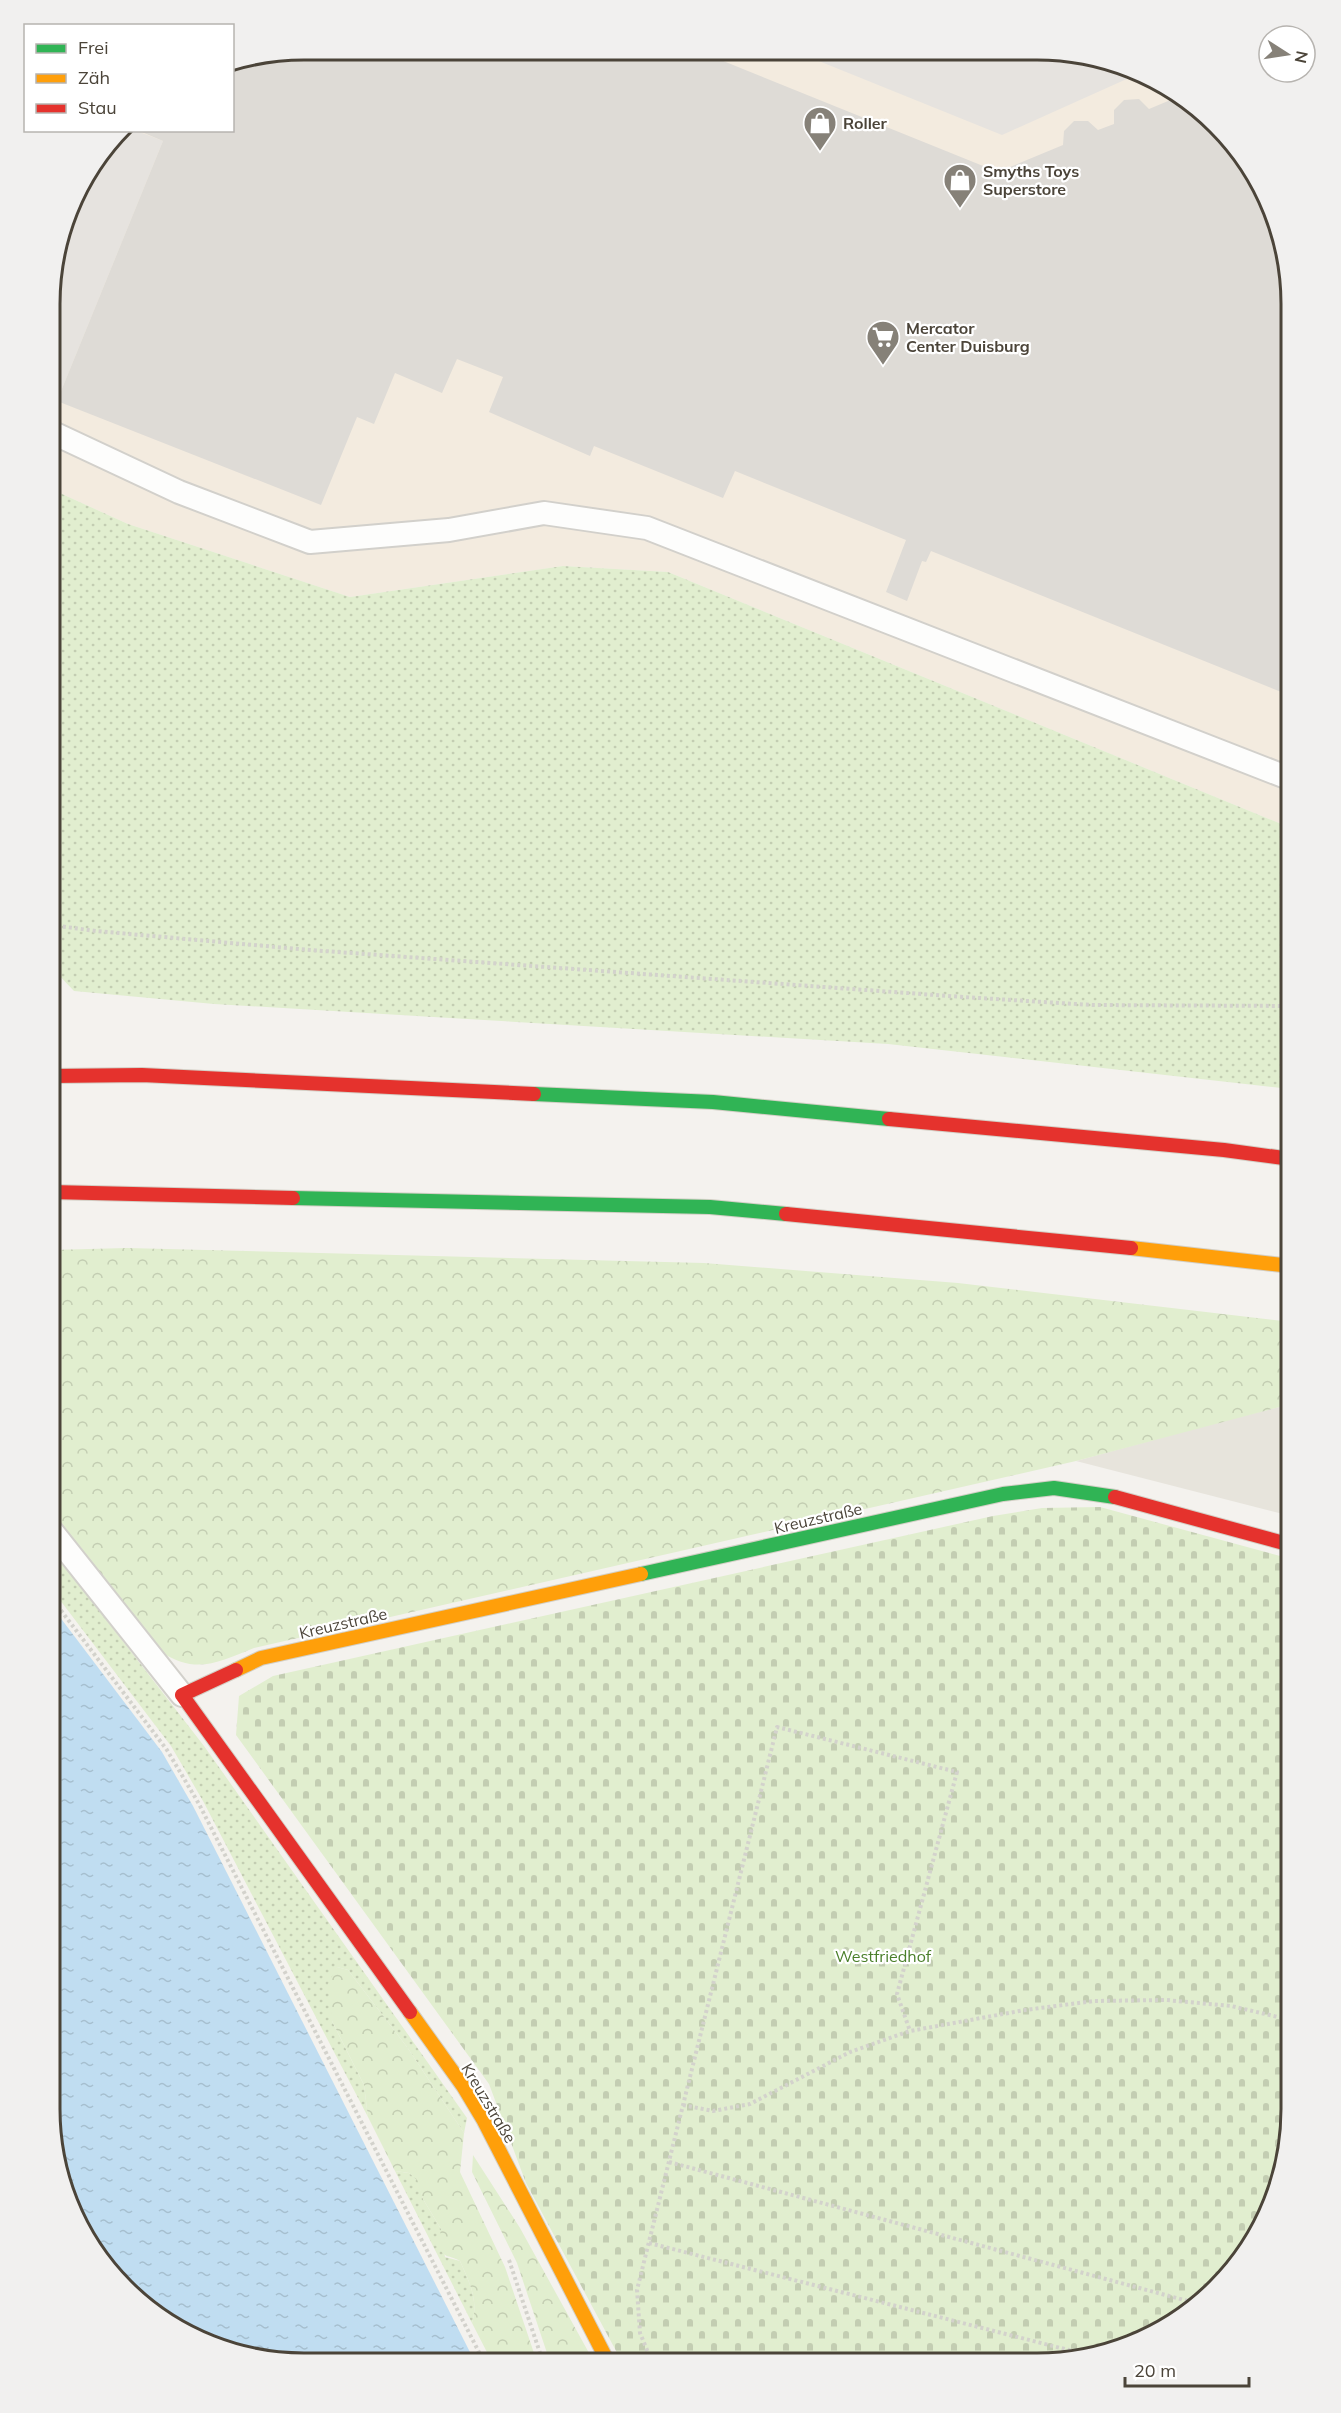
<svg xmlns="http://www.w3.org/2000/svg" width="1341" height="2413" viewBox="0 0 1341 2413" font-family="Mulish,sans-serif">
<defs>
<pattern id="grass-dots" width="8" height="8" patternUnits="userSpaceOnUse" patternTransform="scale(1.5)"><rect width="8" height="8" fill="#e1eecf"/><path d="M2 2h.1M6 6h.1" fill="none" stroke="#c3cdb2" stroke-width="1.8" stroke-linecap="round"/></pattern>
<pattern id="forest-crowns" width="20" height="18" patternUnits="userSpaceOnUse" patternTransform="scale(1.5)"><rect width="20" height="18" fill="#e1eecf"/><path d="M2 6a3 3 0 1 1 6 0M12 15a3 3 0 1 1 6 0" fill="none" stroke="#c3cdb2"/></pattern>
<pattern id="cemetery-stones" width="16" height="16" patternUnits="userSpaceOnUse" patternTransform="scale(1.5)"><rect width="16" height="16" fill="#e1eecf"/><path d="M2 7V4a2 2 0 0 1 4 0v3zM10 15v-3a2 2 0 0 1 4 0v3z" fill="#c3cdb2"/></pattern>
<pattern id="water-ripples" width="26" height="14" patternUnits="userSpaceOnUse" patternTransform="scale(1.5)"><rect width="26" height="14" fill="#c0ddf1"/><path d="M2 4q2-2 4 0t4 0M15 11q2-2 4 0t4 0" fill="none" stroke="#a6bfcf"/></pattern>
</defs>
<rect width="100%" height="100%" fill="#f4f2ee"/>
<path fill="#e7e4dc" d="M 1291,1404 L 1291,1516 L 1076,1461 L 1215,1423 Z"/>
<path fill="#f3ebdf" d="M 304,50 L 1086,54 L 1149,76 L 1204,112 L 1248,162 L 1278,222 L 1291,304 L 1291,828 L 668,572 L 563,566 L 350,597 L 128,524 L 51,489 L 52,271 L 76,191 L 123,131 L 232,130 L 233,64 Z"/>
<path fill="url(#grass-dots)" d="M 51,489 L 128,524 L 350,597 L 563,566 L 668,572 L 1291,828 L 1291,1089 L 888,1044 L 214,1004 L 74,991 L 51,967 Z
M 50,1547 L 204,1746 L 467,2118 L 464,2133 L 407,2047 L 348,1970 L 337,1967 L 332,2021 L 364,2085 L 368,2117 L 203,1801 L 171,1746 L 50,1587 Z
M 395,2171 L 409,2173 L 418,2180 L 423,2199 L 441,2229 L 445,2257 L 460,2261 C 469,2281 479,2301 472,2323 Z"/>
<path fill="url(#forest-crowns)" d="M 127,1248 L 704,1263 L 958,1283 L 1291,1322 L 1291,1404 L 1076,1461 L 254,1648 C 218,1662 197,1675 161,1652 L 50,1513 L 51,1250 Z
M 337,1967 L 348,1970 L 407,2047 L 464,2133 L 460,2172 L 505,2267 L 537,2362 L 492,2362 L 472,2323 C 479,2301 469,2281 460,2261 C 448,2254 446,2260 438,2246 L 441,2229 L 423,2199 L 417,2180 L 409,2173 L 395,2171 L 368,2117 L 364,2085 L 332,2021 L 328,1984 Z
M 473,2155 L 520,2228 L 594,2362 L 550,2362 L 517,2263 L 472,2172 Z"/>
<path fill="url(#cemetery-stones)" d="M 1100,1507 L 1291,1559 L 1291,2126 L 1272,2206 L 1239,2264 L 1192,2311 L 1119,2350 L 1037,2363 L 622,2362 L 526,2183 L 489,2084 L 236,1735 L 239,1696 L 273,1676 L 993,1516 L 1042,1508 Z"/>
<path fill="#e6e3df" d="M 799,53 L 1086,54 L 1140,73 L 1002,135 Z
M 123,131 L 137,131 L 163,141 L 57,401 L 52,399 L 52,271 L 76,191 Z"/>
<path fill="url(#water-ripples)" d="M 50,1604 L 162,1752 L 193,1806 L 475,2362 L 271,2361 L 192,2337 L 137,2301 L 93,2251 L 63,2191 L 50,2109 Z"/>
<path fill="#dedbd6" d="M 304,50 L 701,52 L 998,172 L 1063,145 L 1064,131 L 1074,121 L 1088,121 L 1098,130 L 1114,124 L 1114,110 L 1124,100 L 1139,99 L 1149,109 L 1180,96 L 1204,112 L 1248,162 L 1278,222 L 1292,304 L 1291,696 L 931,551 L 926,562 L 922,561 L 907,601 L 886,592 L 906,540 L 735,471 L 723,498 L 594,446 L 590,456 L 489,412 L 503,377 L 457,359 L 442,393 L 395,373 L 374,424 L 357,417 L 321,505 L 57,401 L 163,141 L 137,130 L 232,130 L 232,64 Z"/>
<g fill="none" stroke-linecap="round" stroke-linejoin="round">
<g stroke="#d2d0cb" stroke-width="26">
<path id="lane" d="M 51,432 L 179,492 L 310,542 L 449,530 L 544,513 L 647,528 L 1291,779
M 50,1529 L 182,1695"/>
</g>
<g stroke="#d3cfc5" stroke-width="16">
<path id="fast" d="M 534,1094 L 713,1102 L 889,1119
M 293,1198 L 710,1207 L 786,1214
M 641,1574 L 1003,1494 L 1054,1488 L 1115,1497"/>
</g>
<g stroke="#d3cfc5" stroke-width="16">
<path id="slow" d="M 1131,1248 L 1291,1266
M 236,1670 L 261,1658 L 641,1574
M 410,2012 L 463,2086 L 484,2121 L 608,2362"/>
</g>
<g stroke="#d3cfc5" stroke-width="16">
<path id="jam" d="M 51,1076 L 142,1075 L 534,1094
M 889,1119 L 1224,1150 L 1291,1159
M 51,1192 L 293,1198
M 786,1214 L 1131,1248
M 1115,1497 L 1291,1545
M 236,1670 L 182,1695 L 410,2012"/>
</g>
<path stroke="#d3d2cc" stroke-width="4" stroke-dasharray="3 3" stroke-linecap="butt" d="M 51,925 L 96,931 L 310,950 L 963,997 L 1092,1005 L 1291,1006
M 50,1596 L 167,1750 L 199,1804 L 484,2362
M 683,2105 L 713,2111 L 750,2104 L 850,2052 L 910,2031 L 1025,2010 L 1094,2001 L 1166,2000 L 1231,2006 L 1291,2020
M 669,2162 L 1199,2304
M 649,2243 L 1088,2355
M 509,2260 L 543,2362
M 652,2362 L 640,2333 L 637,2290 L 777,1727 L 957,1772 L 897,1994 L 910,2031"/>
<use href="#lane" stroke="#fdfdfc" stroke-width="22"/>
<use href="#fast" stroke="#30b455" stroke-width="14"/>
<use href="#slow" stroke="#ff9f0a" stroke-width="14"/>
<use href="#jam" stroke="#e5322d" stroke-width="14"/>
</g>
<defs>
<g id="shop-pin" transform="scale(1.725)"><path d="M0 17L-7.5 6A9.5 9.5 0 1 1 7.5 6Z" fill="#868178" stroke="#fff"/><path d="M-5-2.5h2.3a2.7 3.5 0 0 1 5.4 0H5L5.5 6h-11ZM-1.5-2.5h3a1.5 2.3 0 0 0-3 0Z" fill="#fff"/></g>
<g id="supermarket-pin" transform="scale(1.725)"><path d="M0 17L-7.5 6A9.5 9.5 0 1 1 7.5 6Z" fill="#868178" stroke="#fff"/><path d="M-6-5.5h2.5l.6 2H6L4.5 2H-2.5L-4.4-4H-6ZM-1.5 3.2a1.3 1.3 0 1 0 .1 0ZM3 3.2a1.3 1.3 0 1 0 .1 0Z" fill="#fff"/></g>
</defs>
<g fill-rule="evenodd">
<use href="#shop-pin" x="820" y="123"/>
<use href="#shop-pin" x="960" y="180"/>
<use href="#supermarket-pin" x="883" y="337"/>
</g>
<g text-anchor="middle" stroke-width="4.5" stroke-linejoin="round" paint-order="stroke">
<g font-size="16" font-weight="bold" fill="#4b4439" stroke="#fff" text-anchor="start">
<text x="843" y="129">Roller</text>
<text x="983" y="177">Smyths Toys<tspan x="983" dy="18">Superstore</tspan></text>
<text x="906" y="334">Mercator<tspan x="906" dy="18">Center Duisburg</tspan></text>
</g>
<g font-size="16" fill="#4b4439" stroke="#fff">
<text transform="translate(818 1518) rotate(-13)" y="6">Kreuzstraße</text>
<text transform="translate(343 1623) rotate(-13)" y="6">Kreuzstraße</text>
<text transform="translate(489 2103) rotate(59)" y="6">Kreuzstraße</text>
</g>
<g font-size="16" fill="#4a7f2a" stroke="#fff">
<text x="883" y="1962">Westfriedhof</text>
</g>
</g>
<path d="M0 0H1341V2413H0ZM304 60H1037A244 244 0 0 1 1281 304V2109A244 244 0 0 1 1037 2353H304A244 244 0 0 1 60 2109V304A244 244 0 0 1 304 60Z" fill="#f1f0ef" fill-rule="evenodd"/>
<path fill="none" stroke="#4b4439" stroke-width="3" d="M304 60H1037A244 244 0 0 1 1281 304V2109A244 244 0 0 1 1037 2353H304A244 244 0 0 1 60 2109V304A244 244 0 0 1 304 60Z"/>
<rect x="24" y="24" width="210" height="108" fill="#ffffff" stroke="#b7b4b0" stroke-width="1.5"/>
<rect x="36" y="44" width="30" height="9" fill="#30b455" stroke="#b7b4b0" stroke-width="1.5"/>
<text x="78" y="54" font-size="18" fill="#4b4439">Frei</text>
<rect x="36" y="74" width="30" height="9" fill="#ff9f0a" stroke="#b7b4b0" stroke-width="1.5"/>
<text x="78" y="84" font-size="18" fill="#4b4439">Zäh</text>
<rect x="36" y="104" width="30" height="9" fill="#e5322d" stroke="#b7b4b0" stroke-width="1.5"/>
<text x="78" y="114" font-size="18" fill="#4b4439">Stau</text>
<g transform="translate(1287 54) rotate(102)"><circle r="28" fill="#ffffff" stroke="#b7b4b0" stroke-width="1.5"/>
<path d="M0-4.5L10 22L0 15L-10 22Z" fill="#868178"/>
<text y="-9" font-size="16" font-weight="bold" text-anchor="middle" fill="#4b4439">N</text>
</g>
<path d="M1125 2377v9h124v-9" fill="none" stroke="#4b4439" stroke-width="3"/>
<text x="1134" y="2377" font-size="18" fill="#4b4439" stroke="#ffffff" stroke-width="4.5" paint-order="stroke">20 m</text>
</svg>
